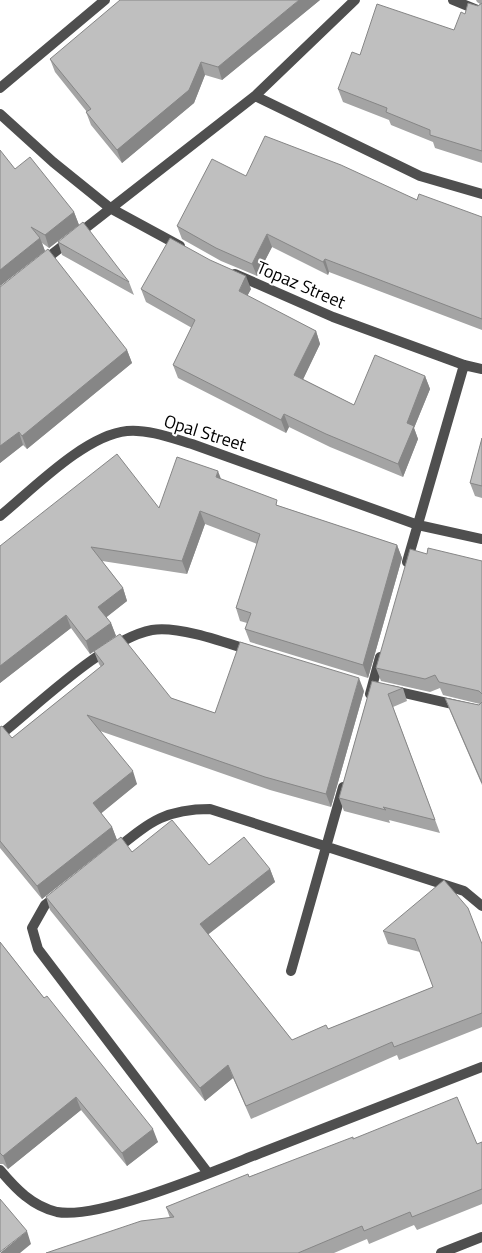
<svg xmlns="http://www.w3.org/2000/svg" width="482" height="1253" viewBox="0 0 482 1253" font-family="'Titillium Web',sans-serif">
<rect width="100%" height="100%" fill="#fff"/>
<g fill="none" stroke-linecap="round" stroke-linejoin="round">
<path stroke="#4f4f4f" stroke-width="10" d="M 453,0 L 482,12
M 0,88 L 105,0
M 255,96 L 420,176 L 482,194
M 0,114 L 53,162 L 110,208 L 180,246
M 42,262 L 255,96 L 355,0
M 235,274 L 333,317 L 464,365 L 482,369
M 0,516 C 32,490 85,435 127,431 C 148,429 172,438 192,444 L 418,525 L 482,539
M 407,562 L 464,365
M 391,690 L 482,711
M 370,694 L 380,657
M 0,735 C 39,704 105,639 152,630 C 177,625 227,643 252,651
M 115,850 C 149,823 164,809 210,809 L 464,891 L 482,906
M 58,895 L 45,905 L 32,928 L 38,949 L 208,1173
M 291,971 L 343,787
M 0,1170 C 16,1189 32,1206 57,1212 C 100,1220 219,1169 263,1152 C 336,1124 409,1096 482,1067
M 441,1253 L 482,1237"/>
</g>
<path fill="#a4a4a4" d="M 320,0 L 222,80 L 205,75 L 194,103 L 122,163 L 91,125 L 86,112 L 87,112 L 55,72 L 50,59 Z
M 476,0 L 482,0 L 482,163 L 435,148 L 433,142 L 391,125 L 389,120 L 343,102 L 338,89 L 360,55 L 454,30 L 465,14 L 480,4 L 477,2 Z
M 15,169 L 74,212 L 79,225 L 49,248 L 42,243 L 45,251 L 0,286 Z
M 246,176 L 417,200 L 482,217 L 482,330 L 329,272 L 328,275 L 272,247 L 257,276 L 221,261 L 182,239 L 177,226 Z
M 58,242 L 129,282 L 134,295 L 62,255 Z
M 0,287 L 127,350 L 132,363 L 27,449 L 23,445 L 0,463 Z
M 141,289 L 251,289 L 247,296 L 316,331 L 320,344 L 303,379 L 354,405 L 425,376 L 430,389 L 414,428 L 418,439 L 403,477 L 330,447 L 289,427 L 286,433 L 178,378 L 173,365 L 192,328 L 146,302 Z
M 482,438 L 482,498 L 475,496 L 470,483 Z
M 221,479 L 279,506 L 397,545 L 402,558 L 368,678 L 250,642 L 245,629 L 247,623 L 240,621 L 236,608 L 257,544 L 205,524 L 187,574 L 102,561 L 123,588 L 127,601 L 106,617 L 111,623 L 116,636 L 90,654 L 71,628 L 0,683 L 0,546 L 159,508 Z
M 427,554 L 482,561 L 482,785 L 450,711 L 445,698 L 479,705 L 480,704 L 443,695 L 440,688 L 430,692 L 381,681 L 376,668 Z
M 94,651 L 171,698 L 215,713 L 364,691 L 331,807 L 270,790 L 100,731 L 137,784 L 101,813 L 112,827 L 117,840 L 42,899 L 0,848 L 0,727 L 12,738 L 101,667 L 99,664 Z
M 372,681 L 403,688 L 407,701 L 393,707 L 440,833 L 389,820 L 390,823 L 344,811 L 339,798 Z
M 132,852 L 209,865 L 270,869 L 275,882 L 208,934 L 292,1040 L 328,1029 L 433,987 L 420,952 L 388,944 L 383,931 L 482,944 L 482,1027 L 399,1060 L 397,1055 L 251,1119 L 233,1078 L 205,1101 L 50,910 L 46,897 Z
M 0,942 L 158,1142 L 127,1166 L 81,1110 L 8,1169 L 3,1164 L 0,1164 Z
M 353,1139 L 477,1144 L 482,1142 L 482,1204 L 417,1230 L 414,1225 L 369,1244 L 367,1239 L 334,1253 L 46,1253 L 170,1218 L 166,1207 Z"/>
<path fill="#868686" d="M 299,0 L 320,0 L 222,80 L 218,67 Z
M 201,62 L 205,75 L 194,103 L 122,163 L 117,150 Z
M 74,212 L 79,225 L 49,248 L 45,235 Z
M 267,234 L 272,247 L 257,276 L 252,264 Z
M 40,238 L 45,251 L 0,286 L 0,270 Z
M 325,259 L 329,272 L 328,275 L 323,262 Z
M 246,276 L 251,289 L 243,304 L 239,291 Z
M 316,331 L 320,344 L 299,388 L 294,375 Z
M 127,350 L 132,363 L 27,449 L 22,436 Z
M 425,376 L 430,389 L 414,428 L 418,439 L 403,477 L 398,464 L 407,423 Z
M 284,414 L 289,427 L 286,433 L 281,420 Z
M 19,432 L 23,445 L 0,463 L 0,446 Z
M 218,471 L 223,484 L 216,477 Z
M 200,511 L 205,524 L 187,574 L 182,561 Z
M 397,545 L 402,558 L 368,678 L 363,665 Z
M 123,588 L 127,601 L 103,620 L 98,607 Z
M 66,615 L 71,628 L 0,683 L 0,666 Z
M 111,623 L 116,636 L 90,654 L 86,641 Z
M 359,678 L 364,691 L 331,807 L 326,794 Z
M 133,771 L 137,784 L 98,816 L 93,803 Z
M 112,827 L 117,840 L 42,899 L 37,886 Z
M 270,869 L 275,882 L 205,937 L 200,924 Z
M 228,1065 L 233,1078 L 205,1101 L 200,1088 Z
M 76,1097 L 81,1110 L 8,1169 L 3,1156 Z
M 153,1129 L 158,1142 L 127,1166 L 122,1153 Z
M 27,1231 L 31,1244 L 20,1253 L 0,1253 Z"/>
<path fill="#bfbfbf" stroke="#868686" d="M 120,0 L 299,0 L 218,67 L 201,62 L 189,90 L 117,150 L 86,112 L 91,109 L 50,59 Z
M 468,3 L 478,6 L 482,3 L 482,151 L 430,135 L 430,130 L 386,112 L 387,108 L 338,89 L 352,52 L 360,55 L 377,4 L 454,30 L 461,12 L 465,14 Z
M 265,136 L 341,165 L 417,200 L 419,194 L 482,217 L 482,319 L 325,259 L 323,262 L 267,234 L 252,264 L 216,248 L 177,226 L 212,159 L 246,176 Z
M 0,150 L 15,169 L 30,157 L 74,212 L 45,235 L 31,227 L 40,238 L 0,270 Z
M 83,222 L 129,282 L 58,242 Z
M 170,238 L 210,260 L 246,276 L 239,291 L 316,331 L 294,375 L 354,405 L 375,355 L 425,376 L 407,423 L 414,426 L 398,464 L 326,434 L 284,414 L 281,420 L 173,365 L 195,320 L 141,289 Z
M 48,249 L 127,350 L 22,436 L 19,432 L 0,446 L 0,287 Z
M 482,438 L 482,486 L 470,483 Z
M 117,454 L 159,508 L 177,457 L 218,471 L 216,477 L 277,500 L 276,505 L 397,545 L 363,665 L 245,629 L 251,613 L 236,608 L 260,534 L 200,511 L 182,561 L 91,547 L 123,588 L 98,607 L 111,623 L 86,641 L 66,615 L 0,666 L 0,546 Z
M 428,548 L 482,561 L 482,694 L 479,691 L 439,682 L 435,675 L 425,679 L 376,668 L 410,549 L 427,554 Z
M 120,634 L 171,698 L 215,713 L 240,642 L 359,678 L 326,794 L 265,777 L 87,715 L 133,771 L 93,803 L 112,827 L 37,886 L 0,841 L 0,727 L 2,726 L 12,738 L 104,664 L 94,651 Z
M 372,681 L 403,688 L 388,694 L 435,820 L 383,807 L 386,810 L 339,798 Z
M 445,698 L 479,705 L 482,702 L 482,783 Z
M 172,820 L 209,865 L 244,837 L 270,869 L 200,924 L 292,1040 L 326,1025 L 328,1029 L 433,987 L 415,939 L 383,931 L 444,880 L 468,908 L 482,944 L 482,1013 L 394,1047 L 392,1042 L 246,1106 L 228,1065 L 200,1088 L 46,897 L 121,837 L 132,852 Z
M 0,942 L 44,998 L 47,996 L 153,1129 L 122,1153 L 76,1097 L 3,1156 L 0,1153 Z
M 457,1097 L 477,1144 L 482,1142 L 482,1189 L 412,1217 L 410,1212 L 364,1231 L 362,1226 L 298,1253 L 46,1253 L 141,1221 L 174,1217 L 166,1207 L 248,1174 L 249,1177 L 353,1137 L 353,1139 Z
M 0,1199 L 27,1231 L 0,1252 Z"/>
<g text-anchor="middle" stroke-width="4" stroke-linejoin="round" paint-order="stroke">
<g font-size="18" fill="#000" stroke="#fff">
<text transform="translate(301 285) rotate(23)" y="6">Topaz Street</text>
<text transform="translate(205 433) rotate(17)" y="6">Opal Street</text>
</g>
</g>
</svg>
